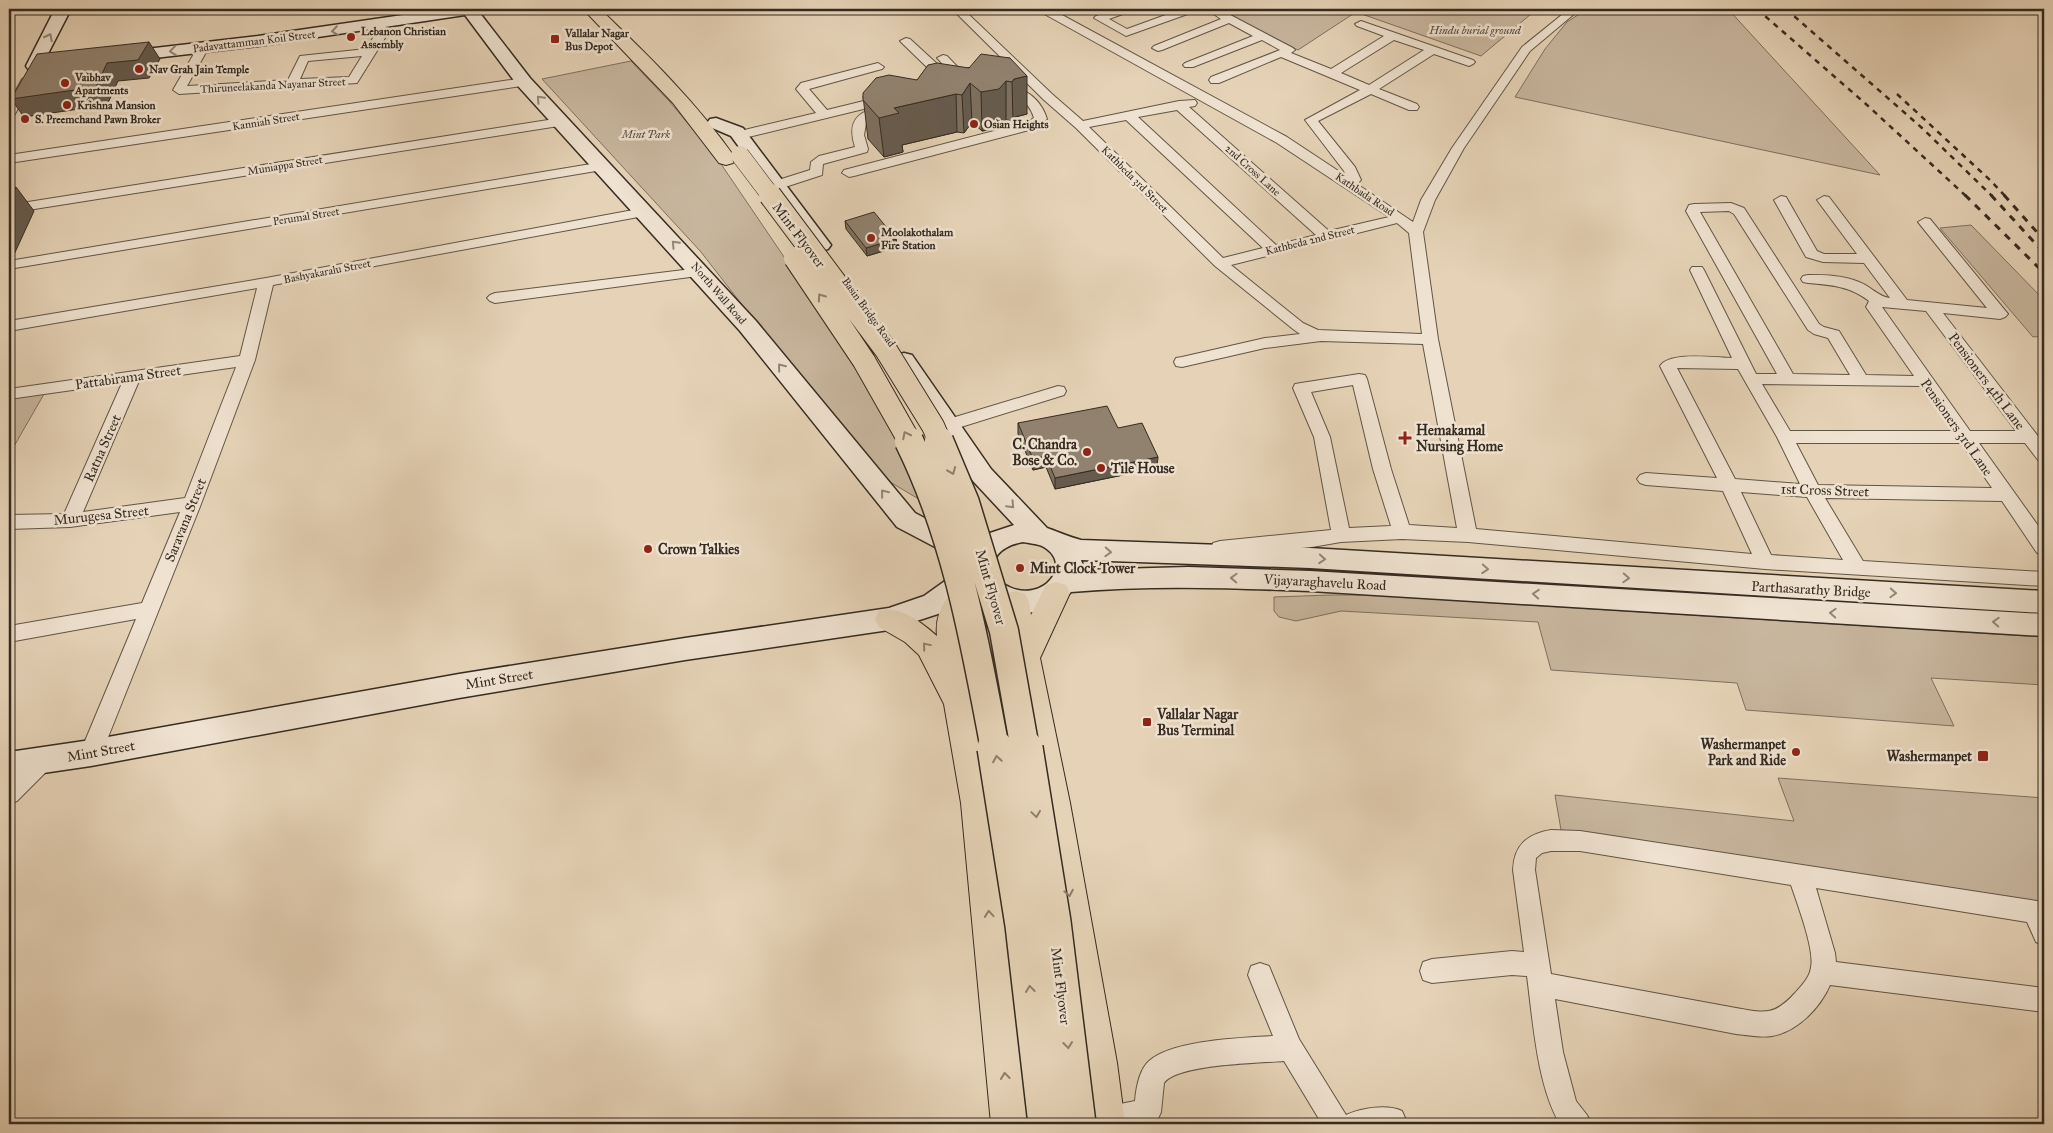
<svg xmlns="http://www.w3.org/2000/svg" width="2053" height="1133" viewBox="0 0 2053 1133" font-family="'IM FELL Great Primer',serif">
<rect width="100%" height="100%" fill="#e6d3b7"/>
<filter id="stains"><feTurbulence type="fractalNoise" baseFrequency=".004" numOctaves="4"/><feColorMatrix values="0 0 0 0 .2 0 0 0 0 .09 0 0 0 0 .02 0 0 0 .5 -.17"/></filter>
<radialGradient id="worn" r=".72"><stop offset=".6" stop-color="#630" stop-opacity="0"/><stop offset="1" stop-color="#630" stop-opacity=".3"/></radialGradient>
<path fill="#c8b69e" stroke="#7e7060" d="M 1218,9 L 1537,9 L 1481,56 L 1356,12 L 1298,50 Z
M 1587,9 L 1728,9 L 1880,175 L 1515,97 L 1545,49 L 1567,22 Z
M 631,61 L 670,102 L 719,161 L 860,369 L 899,445 L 922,501 L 890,482 L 764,333 L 701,252 L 542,79 Z
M 1971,225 L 2044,300 L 2044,336 L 2033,337 L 1940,228 Z
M 44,394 L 9,455 L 9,399 Z
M 1330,595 L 1368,595 L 2044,637 L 2044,685 L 1931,678 L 1954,726 L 1746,710 L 1737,683 L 1551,670 L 1538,622 L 1341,611 L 1296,621 L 1279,617 L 1274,611 L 1274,597 Z
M 1778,778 L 2044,798 L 2044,903 L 1561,830 L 1555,795 L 1794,821 Z"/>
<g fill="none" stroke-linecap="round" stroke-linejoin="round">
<g stroke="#615546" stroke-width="2">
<path id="street" d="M 952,9 L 963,9 L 1052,94 L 1083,121 L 1179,101 L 1195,100 L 1197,103 L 1195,106 L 1189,107 L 1329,231 L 1389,217 L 1277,143 L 1039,11 L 1038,9 L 1051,9 L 1287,137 L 1346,176 L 1344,171 L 1305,120 L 1360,90 L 1281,57 L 1219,83 L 1211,83 L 1209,80 L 1211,77 L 1280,50 L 1262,40 L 1193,67 L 1185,67 L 1183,65 L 1185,63 L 1253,36 L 1229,23 L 1162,50 L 1158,51 L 1152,48 L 1154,46 L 1221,19 L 1206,9 L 1219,9 L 1293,48 L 1295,50 L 1291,53 L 1331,69 L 1384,36 L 1357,26 L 1355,24 L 1361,21 L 1473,60 L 1475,62 L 1473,64 L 1469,66 L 1434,54 L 1379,89 L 1417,104 L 1419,107 L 1417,110 L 1409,110 L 1371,94 L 1318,121 L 1355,167 L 1361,180 L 1357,184 L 1413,222 L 1421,200 L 1452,148 L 1522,47 L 1569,9 L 1580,9 L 1530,51 L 1464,148 L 1435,200 L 1423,232 L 1438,339 L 1476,529 L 1752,554 L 1723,491 L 1646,485 L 1640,483 L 1637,479 L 1640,475 L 1646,473 L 1717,478 L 1660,366 C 1670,351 1715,358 1732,358 L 1690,270 L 1692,267 L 1702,267 L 1704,270 L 1756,374 L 1777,374 L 1686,211 L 1689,205 L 1694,204 L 1731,203 L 1744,208 L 1819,324 L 1824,327 L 1839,331 L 1866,375 L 1914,376 L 1866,307 L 1869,301 C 1850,286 1831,285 1808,283 L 1803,282 L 1801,279 L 1803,276 L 1808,275 C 1825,275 1843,275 1859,282 C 1870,286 1879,297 1890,298 L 1864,263 L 1823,262 L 1806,257 L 1774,200 L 1781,196 L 1786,197 L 1817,251 L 1824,254 L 1857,254 L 1817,200 L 1824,196 L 1829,197 L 1907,300 L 1987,308 L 1918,222 L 1925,218 L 1930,219 L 2008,314 L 2005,317 L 2000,319 L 1943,313 L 2044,444 L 2044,462 L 2038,460 L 2025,443 L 1979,443 L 2044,534 L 2044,555 L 2037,553 L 2002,501 L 1825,498 L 1863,561 L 2044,572 L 2044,586 L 1765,569 L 1468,542 L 1402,539 L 1341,542 L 1312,547 L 1220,555 L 1213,553 L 1211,548 L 1213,543 L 1220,541 L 1331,530 L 1314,437 L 1293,388 L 1295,384 L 1301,383 L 1359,374 L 1365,375 L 1367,379 L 1391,469 L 1409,525 L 1457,528 L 1423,344 L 1321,341 L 1265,348 L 1182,367 L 1176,366 L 1174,362 L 1176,358 L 1182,357 L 1265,338 L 1300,334 L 1293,329 L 1215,266 L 1076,128 L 1044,100 ZM 1394,40 L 1424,50 L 1369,85 L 1341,73 ZM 1177,110 L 1316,235 L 1276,245 L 1138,117 ZM 1126,120 L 1263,248 L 1223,258 L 1089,127 ZM 1729,211 L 1734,214 L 1808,330 L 1814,334 L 1828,338 L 1850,375 L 1793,374 L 1700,212 ZM 1397,223 L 1409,233 L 1422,334 L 1318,330 L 1303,323 L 1231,265 ZM 1882,307 L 1926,311 L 2016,431 L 1970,431 ZM 1677,368 L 1738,369 L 1777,437 L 1800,484 L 1735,479 ZM 1762,384 L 1922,386 L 1953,431 L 1790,431 ZM 1353,385 L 1373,469 L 1391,526 L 1349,528 L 1330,437 L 1311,392 ZM 1796,443 L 1961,443 L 1992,488 L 1818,485 ZM 1741,492 L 1807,497 L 1843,560 L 1771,555 Z
M 1117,9 L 1132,9 L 1131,11 L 1109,19 L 1127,29 L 1182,9 L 1197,9 L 1196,11 L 1126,36 L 1094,18 L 1096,16 Z
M 380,21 L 386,24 L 385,38 L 357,83 L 179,94 L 173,90 L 199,45 L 203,44 L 209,47 L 187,86 L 288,80 L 300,56 L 366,49 L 373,38 L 374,24 ZM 362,56 L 349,77 L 300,79 L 308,61 Z
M 906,38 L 910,39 L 946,72 L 948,84 L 946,87 L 938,87 L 936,76 L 902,43 L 900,41 Z
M 943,55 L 947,56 L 970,80 L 972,83 L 970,86 L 962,86 L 939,60 L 937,58 Z
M 878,63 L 884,67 L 882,69 L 809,89 L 827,110 L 880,97 L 884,98 L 886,101 L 884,104 L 740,139 L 734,135 L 736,132 L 816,113 L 796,89 L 801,83 Z
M 26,78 L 32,82 L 15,114 L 9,118 L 9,103 L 22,79 Z
M 524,78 L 528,79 L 530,82 L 528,85 L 9,163 L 9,155 Z
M 1005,84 C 1025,88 1041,99 1047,119 L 1033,129 L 854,176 L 849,177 L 842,173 L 844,170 L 1025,123 L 1034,118 C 1029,101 1016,94 1001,91 L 999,88 Z
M 889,104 L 895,108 C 888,115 874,114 866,123 L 864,135 L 868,149 L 867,152 L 823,164 L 822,175 L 782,188 L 772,188 L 770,185 L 772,182 L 810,170 L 811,162 L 819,156 L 855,147 C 845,116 863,110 889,104 Z
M 561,118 L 565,119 L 567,122 L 565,125 L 9,213 L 9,205 Z
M 603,162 L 608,163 L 610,166 L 608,169 L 9,269 L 9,261 Z
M 644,208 L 649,209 L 651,212 L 649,215 L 273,285 L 255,360 L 201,504 L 99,760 L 91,762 L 83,760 L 80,753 L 136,619 L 9,642 L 9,626 L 142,603 L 180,512 L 70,527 L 9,529 L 9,515 L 64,514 L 122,383 L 9,399 L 9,389 L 240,356 L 257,288 L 9,331 L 9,321 L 266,278 ZM 236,367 L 185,498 L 83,512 L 139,381 Z
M 700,268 L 705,269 L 707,272 L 705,275 L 495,303 L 490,301 L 487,298 L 490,295 L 495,293 Z
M 1058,386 L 1064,387 L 1066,391 L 1064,395 L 948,431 L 942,429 L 940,425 L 942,421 Z
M 42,752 L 50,754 L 53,761 L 50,768 L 17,801 L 9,804 L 9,780 L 34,754 Z
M 1551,830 L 1580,831 L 2044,902 L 2044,946 L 2036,942 L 2027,922 L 1816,888 L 1835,953 L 1836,962 L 2044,988 L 2044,1012 L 1830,985 C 1820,1008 1797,1032 1772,1036 C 1760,1038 1748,1035 1736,1034 L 1555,999 L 1563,1052 L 1576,1101 L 1587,1115 L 1591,1124 L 1560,1124 C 1537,1086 1533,1021 1527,976 L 1512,975 L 1432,983 L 1423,980 L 1420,971 L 1423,962 L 1432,959 L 1512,951 L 1524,952 L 1513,870 C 1514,845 1527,834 1551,830 ZM 1551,851 L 1580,851 L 1791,885 C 1797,903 1815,950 1811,967 C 1810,977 1802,985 1795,993 C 1774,1016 1765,1013 1736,1008 L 1551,974 L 1535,870 L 1536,858 L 1542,853 Z
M 1260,963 L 1269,966 L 1299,1039 L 1346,1115 C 1362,1108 1387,1104 1402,1111 L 1406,1120 L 1404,1124 L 1322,1124 L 1284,1061 C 1260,1063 1177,1064 1164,1083 L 1161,1112 L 1157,1121 L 1150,1124 L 1094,1124 L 1092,1120 L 1096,1111 L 1105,1107 L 1135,1101 C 1136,1089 1139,1070 1149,1061 C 1173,1040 1241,1038 1273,1036 L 1248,975 L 1251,966 Z"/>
</g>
<g stroke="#352b21" stroke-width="3">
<path id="secondary" d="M 55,9 L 71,9 L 40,69 L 28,69 L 26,66 Z
M 444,9 L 482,9 L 479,12 L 530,78 L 756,321 L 915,513 L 972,543 L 974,546 L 990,533 L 1014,525 L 973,481 L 893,360 L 896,355 L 904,353 L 912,355 L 991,469 L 1047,528 C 1059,532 1069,537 1081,540 L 1310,548 L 2044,591 L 2044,613 L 1310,568 L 1081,560 L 1083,566 L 1081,570 L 1188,567 L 1310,571 L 2044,614 L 2044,636 L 1310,591 C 1230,588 1151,585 1071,592 C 1044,622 1000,618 974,588 L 944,612 L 889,630 L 685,660 L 459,698 L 91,766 L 9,778 L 9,752 L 91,740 L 459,674 L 685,638 L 889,608 L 924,596 L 966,566 L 967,558 L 963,560 L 954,557 L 897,527 L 740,331 L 518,86 L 465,15 L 258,46 L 120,62 L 114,60 L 112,57 L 114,54 L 120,52 L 258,36 ZM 1023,542 C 1029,543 1037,544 1042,546 C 1075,563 1044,603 1009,587 C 1002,584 995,578 992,572 C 992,553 1007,545 1023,542 Z
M 716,118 L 743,128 L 828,241 L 831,245 L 828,249 L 821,251 L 814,249 L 731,136 L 710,127 L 707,123 L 710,119 Z"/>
</g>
<g stroke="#352b21" stroke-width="2">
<path id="primary" d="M 583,9 L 600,9 C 649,56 697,103 736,159 L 733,163 L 726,165 L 719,163 L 673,103 Z
M 978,577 L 988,580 L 992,588 C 987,598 976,601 970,610 C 958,627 968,659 971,679 L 1009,653 L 1001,602 L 1005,594 L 1015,591 L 1025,594 L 1029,602 L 1031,615 L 1046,585 L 1056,582 L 1066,585 L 1070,593 L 1040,658 L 1070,803 L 1117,1063 L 1125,1124 L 1087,1124 C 1069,976 1043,828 1015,681 L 975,708 L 993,803 L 1029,1124 L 991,1124 L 961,803 L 944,704 L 919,655 L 905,642 L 879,627 L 875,619 L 879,611 C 899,604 922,623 937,636 C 934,608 952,585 978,577 Z"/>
</g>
<use href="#street" fill="#efe2d0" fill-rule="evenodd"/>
<use href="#secondary" fill="#efe2d0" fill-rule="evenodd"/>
<use href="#primary" fill="#e6d3b7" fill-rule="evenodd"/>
<path stroke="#352b21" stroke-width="2.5" stroke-dasharray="5.5 5.5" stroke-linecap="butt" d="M 1757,9 L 1867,105 L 1966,196
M 1786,9 L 1922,128 L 1992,196
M 1897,94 L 1991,181 L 2005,196"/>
<path stroke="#352b21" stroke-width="3" stroke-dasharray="7 7" stroke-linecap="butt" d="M 1965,195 L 2044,273
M 1991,195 L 2044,253
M 2004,195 L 2044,240"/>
<g stroke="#352b21" stroke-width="19" stroke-linecap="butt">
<path id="primary-bridge-far3" d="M 740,155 L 771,196"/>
</g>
<g stroke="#352b21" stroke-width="24" stroke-linecap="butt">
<path id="primary-bridge-far2" d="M 770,195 L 886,350 L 933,426 L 940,442
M 795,258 L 864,361 L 910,442"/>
</g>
<g stroke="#352b21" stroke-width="31" stroke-linecap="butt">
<path id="primary-bridge-far1" d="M 909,441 C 957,538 975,643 995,749
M 939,441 L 965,503 L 1004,631 L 1025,749"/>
</g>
<g stroke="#352b21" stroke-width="38" stroke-linecap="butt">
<path id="primary-bridge" d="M 995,748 L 1023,925 L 1046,1124
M 1025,748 L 1053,922 L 1078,1124"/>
</g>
<use href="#primary-bridge-far3" stroke="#e6d3b7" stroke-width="18"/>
<use href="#primary-bridge-far2" stroke="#e6d3b7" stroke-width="22"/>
<use href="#primary-bridge-far1" stroke="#e6d3b7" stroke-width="28"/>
<use href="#primary-bridge" stroke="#e6d3b7" stroke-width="35"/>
</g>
<path fill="#7d705f" stroke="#352b21" d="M 1010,58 L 1027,114 L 1015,117 L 1013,121 L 1006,120 L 999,128 L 982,131 L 972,122 L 964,133 L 957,132 L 902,145 L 903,152 L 884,157 L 868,139 L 863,96 L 917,80 Z
M 845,221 L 896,239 L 897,247 L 867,256 L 846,229 Z
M 1018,423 L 1118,428 L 1157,468 L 1055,489 L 1046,467 L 1033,470 L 1018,434 Z"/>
<path fill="#665b4e" stroke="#352b21" d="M 149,42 L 160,59 L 149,78 L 118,81 L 107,105 L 24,117 L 11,99 L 107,63 Z
M 1027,76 L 1027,114 L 1015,117 L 1013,121 L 1012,82 L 1014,79 Z
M 1006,81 L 1006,120 L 999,128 L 982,131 L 981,92 Z
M 970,83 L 972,122 L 964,133 L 962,95 Z
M 956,94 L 957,132 L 902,145 L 903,152 L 884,157 L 879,118 L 894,108 Z
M 16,187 L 34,211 L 12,259 L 9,259 L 9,202 Z
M 896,239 L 897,247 L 867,256 L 866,248 Z
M 1046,456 L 1046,467 L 1033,470 L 1033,459 Z
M 1158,457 L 1157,468 L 1055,489 L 1055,478 Z"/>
<path fill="#91826f" stroke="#352b21" d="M 149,42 L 138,60 L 107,63 L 96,87 L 11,99 L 37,54 Z
M 981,54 L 1010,58 L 1027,76 L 1014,79 L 1012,82 L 1006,81 L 999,89 L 981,92 L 970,83 L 962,95 L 956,94 L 894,108 L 899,113 L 879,118 L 863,100 L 863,93 L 876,78 L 889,75 L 917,80 L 928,65 L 937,63 L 969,68 Z
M 16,187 L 9,202 L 9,188 Z
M 874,212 L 896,239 L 866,248 L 845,221 Z
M 1107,406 L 1118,428 L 1142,423 L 1158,457 L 1055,478 L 1046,456 L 1033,459 L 1018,423 Z"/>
<defs><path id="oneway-chevron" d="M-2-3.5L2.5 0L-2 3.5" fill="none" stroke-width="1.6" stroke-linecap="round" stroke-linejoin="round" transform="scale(1.25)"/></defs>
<g stroke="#928678">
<use href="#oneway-chevron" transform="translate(335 31) rotate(172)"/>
<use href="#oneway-chevron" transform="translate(49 37) rotate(-63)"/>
<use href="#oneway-chevron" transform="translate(173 51) rotate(173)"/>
<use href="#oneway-chevron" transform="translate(540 99) rotate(-133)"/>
<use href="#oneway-chevron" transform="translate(675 244) rotate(-133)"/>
<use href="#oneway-chevron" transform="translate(781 367) rotate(-129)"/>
<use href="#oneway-chevron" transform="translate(884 493) rotate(-129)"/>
<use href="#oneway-chevron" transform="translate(1011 505) rotate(47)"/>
<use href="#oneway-chevron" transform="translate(1108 552) rotate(3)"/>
<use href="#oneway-chevron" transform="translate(1322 559) rotate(4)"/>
<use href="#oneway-chevron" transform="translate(1485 569) rotate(4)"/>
<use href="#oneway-chevron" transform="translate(1234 578) rotate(-178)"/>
<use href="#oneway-chevron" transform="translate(1626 578) rotate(3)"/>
<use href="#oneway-chevron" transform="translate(1893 593) rotate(3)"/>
<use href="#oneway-chevron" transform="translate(1536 594) rotate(-176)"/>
<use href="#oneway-chevron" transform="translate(1833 613) rotate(-177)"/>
<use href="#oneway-chevron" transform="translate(1996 622) rotate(-177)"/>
</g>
<g stroke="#8e7f6c">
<use href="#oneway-chevron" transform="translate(821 297) rotate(-125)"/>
<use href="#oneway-chevron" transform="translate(906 435) rotate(-117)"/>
<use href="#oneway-chevron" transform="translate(952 471) rotate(68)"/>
<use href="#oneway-chevron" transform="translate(926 646) rotate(-130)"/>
<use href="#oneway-chevron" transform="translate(997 759) rotate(-99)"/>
<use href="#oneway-chevron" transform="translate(1036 814) rotate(82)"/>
<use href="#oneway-chevron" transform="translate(1069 893) rotate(80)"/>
<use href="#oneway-chevron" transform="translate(989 914) rotate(-95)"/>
<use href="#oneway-chevron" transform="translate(1030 989) rotate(-97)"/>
<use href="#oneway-chevron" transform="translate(1068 1045) rotate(83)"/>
<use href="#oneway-chevron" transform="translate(1005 1076) rotate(-96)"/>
</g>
<g fill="#8f2418" stroke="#efe2d0" stroke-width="2">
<circle cx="351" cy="37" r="5"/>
<rect x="550" y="34" width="10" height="10" rx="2.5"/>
<circle cx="139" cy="69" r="5"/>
<circle cx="65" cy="83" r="5"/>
<circle cx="67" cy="105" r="5"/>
<circle cx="25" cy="119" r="5"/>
<circle cx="974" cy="124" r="5"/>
<circle cx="871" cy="238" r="5"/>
<path d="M1402.5 430.5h5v5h5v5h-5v5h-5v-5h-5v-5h5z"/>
<circle cx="1087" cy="452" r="5"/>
<circle cx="1101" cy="468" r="5"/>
<circle cx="648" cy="549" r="5"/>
<circle cx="1020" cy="568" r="5"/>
<rect x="1142" y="717" width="10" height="10" rx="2.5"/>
<circle cx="1796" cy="752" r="5"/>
<rect x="1977" y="750" width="12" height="12" rx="2.5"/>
</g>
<g text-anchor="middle" stroke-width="5" stroke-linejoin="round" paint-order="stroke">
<g font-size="11" font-style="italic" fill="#52473a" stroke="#efe2d0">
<text x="1475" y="34">Hindu burial ground</text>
<text x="646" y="138">Mint Park</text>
</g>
<g font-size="11" font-weight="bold" fill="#352b21" stroke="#efe2d0" text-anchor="start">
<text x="361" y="35">Lebanon Christian<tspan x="361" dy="13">Assembly</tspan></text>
<text x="565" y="37">Vallalar Nagar<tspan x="565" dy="13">Bus Depot</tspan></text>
<text x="149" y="73">Nav Grah Jain Temple</text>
<text x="75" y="81">Vaibhav<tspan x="75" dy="13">Apartments</tspan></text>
<text x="77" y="109">Krishna Mansion</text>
<text x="35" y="123">S. Preemchand Pawn Broker</text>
<text x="984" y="128">Osian Heights</text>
<text x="881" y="236">Moolakothalam<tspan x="881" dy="13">Fire Station</tspan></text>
</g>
<g font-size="11" fill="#352b21" stroke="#efe2d0">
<text transform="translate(254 41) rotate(-7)" y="4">Padavattamman Koil Street</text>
<text transform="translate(273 85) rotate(-3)" y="4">Thiruneelakanda Nayanar Street</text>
<text transform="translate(266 121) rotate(-9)" y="4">Kanniah Street</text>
<text transform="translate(285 165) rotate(-9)" y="4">Muniappa Street</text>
<text transform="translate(1253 170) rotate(42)" y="4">2nd Cross Lane</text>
<text transform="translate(1135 179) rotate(45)" y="4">Kathbeda 3rd Street</text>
<text transform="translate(1365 194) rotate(34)" y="4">Kathbada Road</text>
<text transform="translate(306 216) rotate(-9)" y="4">Perumal Street</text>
<text transform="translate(1310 240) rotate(-14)" y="4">Kathbeda 2nd Street</text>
<text transform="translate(327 271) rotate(-11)" y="4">Bashyakaralu Street</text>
<text transform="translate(719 293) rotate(49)" y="4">North Wall Road</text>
<text transform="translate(869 312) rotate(54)" y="4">Basin Bridge Road</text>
</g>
<g font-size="14" fill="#352b21" stroke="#efe2d0">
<text transform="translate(799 235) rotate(53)" y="5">Mint Flyover</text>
<text transform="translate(128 377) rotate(-8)" y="5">Pattabirama Street</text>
<text transform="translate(1987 381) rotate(53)" y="5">Pensioners 4th Lane</text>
<text transform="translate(1957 427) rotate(55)" y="5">Pensioners 3rd Lane</text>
<text transform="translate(102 448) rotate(-66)" y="5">Ratna Street</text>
<text transform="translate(1825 490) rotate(2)" y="5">1st Cross Street</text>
<text transform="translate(101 515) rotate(-6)" y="5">Murugesa Street</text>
<text transform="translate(185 520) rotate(-68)" y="5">Saravana Street</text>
<text transform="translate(1325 582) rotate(3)" y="5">Vijayaraghavelu Road</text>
<text transform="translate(991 587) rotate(74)" y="5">Mint Flyover</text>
<text transform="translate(1811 589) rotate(3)" y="5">Parthasarathy Bridge</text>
<text transform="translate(499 679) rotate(-9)" y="5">Mint Street</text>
<text transform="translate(101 751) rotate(-10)" y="5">Mint Street</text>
<text transform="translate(1061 986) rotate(83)" y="5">Mint Flyover</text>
</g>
<g font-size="14" font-weight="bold" fill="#352b21" stroke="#efe2d0" text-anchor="start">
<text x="1416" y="435">Hemakamal<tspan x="1416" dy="16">Nursing Home</tspan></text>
<text x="1077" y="449" text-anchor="end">C. Chandra<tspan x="1077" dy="16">Bose &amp; Co.</tspan></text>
<text x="1111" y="473">Tile House</text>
<text x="658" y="554">Crown Talkies</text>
<text x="1030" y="573">Mint Clock Tower</text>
<text x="1157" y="719">Vallalar Nagar<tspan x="1157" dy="16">Bus Terminal</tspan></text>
<text x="1786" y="749" text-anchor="end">Washermanpet<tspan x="1786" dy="16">Park and Ride</tspan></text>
<text x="1972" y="761" text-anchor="end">Washermanpet</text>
</g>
</g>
<rect width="2053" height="1133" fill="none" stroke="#e6d3b7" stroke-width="30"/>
<rect x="10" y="10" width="2033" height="1113" fill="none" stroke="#352b21" stroke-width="2.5"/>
<rect x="15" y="15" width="2023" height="1103" fill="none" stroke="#352b21"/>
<rect width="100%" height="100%" filter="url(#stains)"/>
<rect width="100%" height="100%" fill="url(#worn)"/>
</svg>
